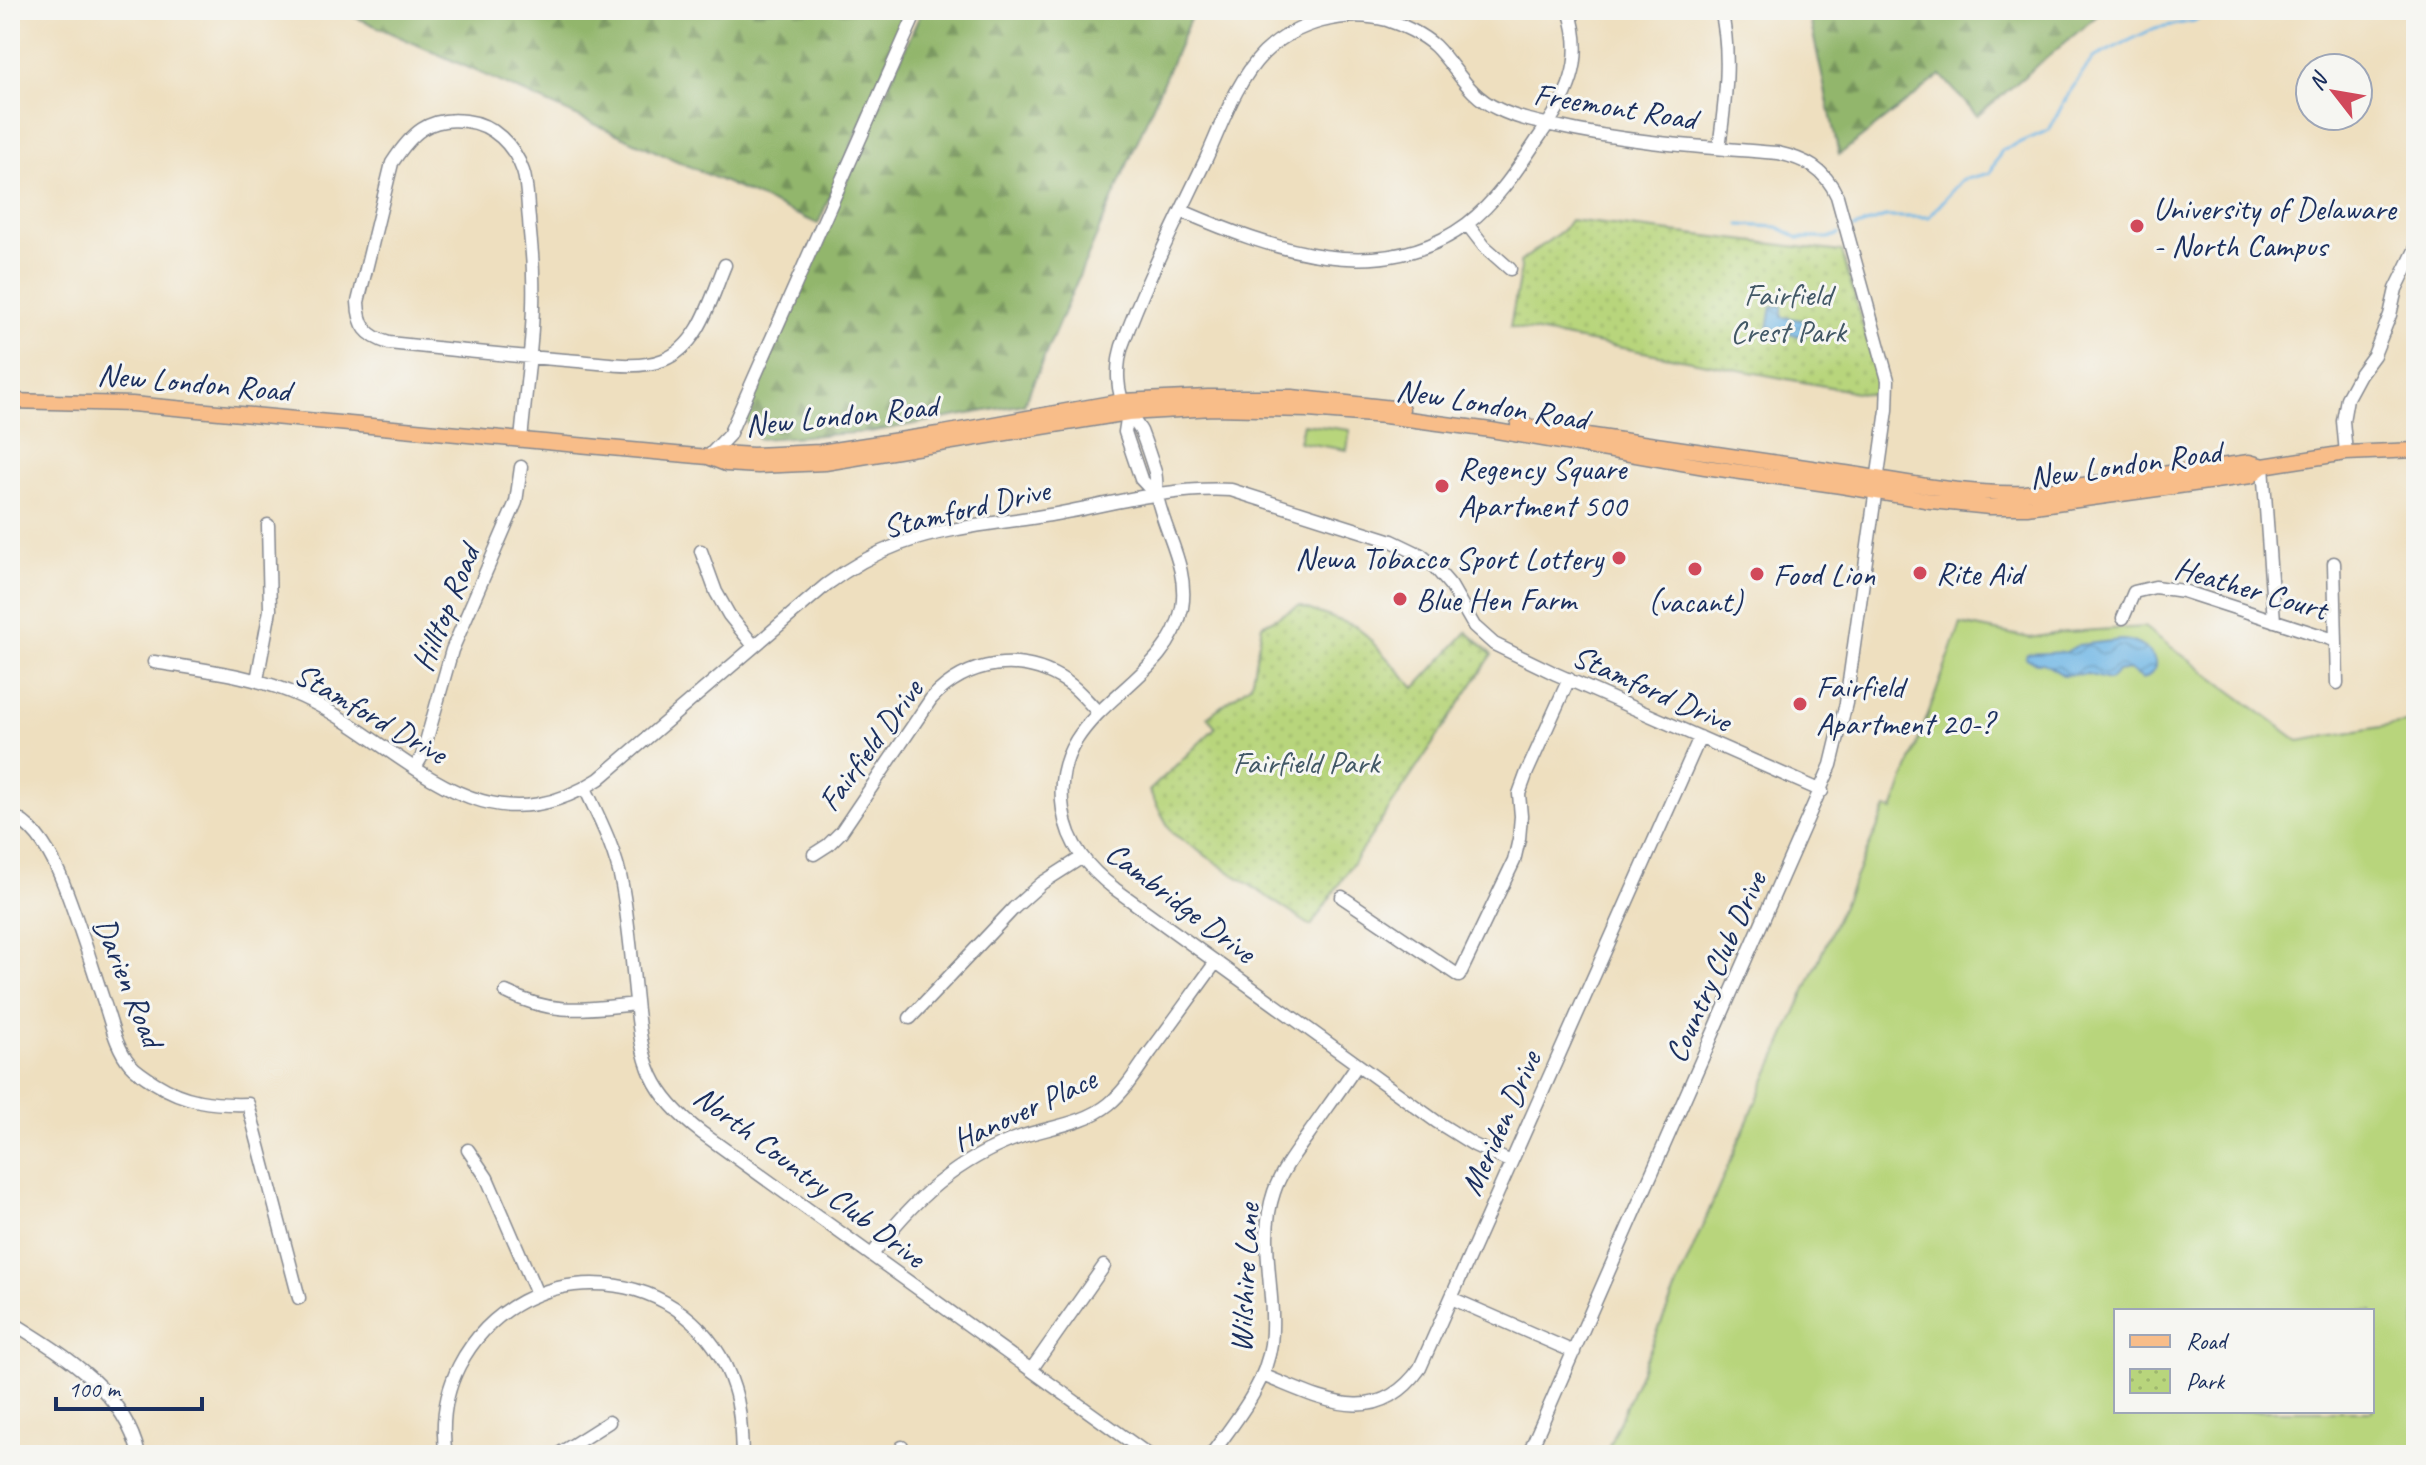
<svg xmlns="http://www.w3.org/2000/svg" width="2426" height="1465" viewBox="0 0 2426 1465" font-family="Caveat,sans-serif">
<defs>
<pattern id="forest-firs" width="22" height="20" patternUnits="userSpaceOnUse" patternTransform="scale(2)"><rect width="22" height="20" fill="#92b66c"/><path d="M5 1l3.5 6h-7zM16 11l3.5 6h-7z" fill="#76945c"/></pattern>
<pattern id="park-dots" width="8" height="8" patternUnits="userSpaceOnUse" patternTransform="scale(2)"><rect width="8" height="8" fill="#b8d57c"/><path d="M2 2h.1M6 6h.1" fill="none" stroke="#9eb76e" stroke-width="1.8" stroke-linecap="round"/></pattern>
<pattern id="water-waves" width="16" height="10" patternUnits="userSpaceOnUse" patternTransform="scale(2)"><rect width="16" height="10" fill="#6db5e5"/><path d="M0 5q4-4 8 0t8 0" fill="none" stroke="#5994bd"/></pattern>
</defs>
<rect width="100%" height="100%" fill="#f6f6f2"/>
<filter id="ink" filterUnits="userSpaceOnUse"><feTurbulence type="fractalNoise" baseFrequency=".0125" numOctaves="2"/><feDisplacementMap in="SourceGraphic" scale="16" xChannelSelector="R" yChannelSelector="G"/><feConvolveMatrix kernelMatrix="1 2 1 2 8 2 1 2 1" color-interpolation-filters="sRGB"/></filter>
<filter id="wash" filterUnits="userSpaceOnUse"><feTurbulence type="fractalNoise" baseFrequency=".006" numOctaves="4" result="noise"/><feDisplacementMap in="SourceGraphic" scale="32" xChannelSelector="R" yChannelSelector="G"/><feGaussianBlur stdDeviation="1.8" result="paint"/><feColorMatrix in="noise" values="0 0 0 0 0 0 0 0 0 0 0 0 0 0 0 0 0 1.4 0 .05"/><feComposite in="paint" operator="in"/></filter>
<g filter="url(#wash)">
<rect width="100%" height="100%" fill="#eedfbf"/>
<path fill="#b8d57c" stroke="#6a826d" stroke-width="2" fill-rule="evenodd" d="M 1303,424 L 1350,430 L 1347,450 L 1299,442 Z
M 1961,624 L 2030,638 L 2066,632 L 2144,627 L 2299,741 L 2416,721 L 2416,1455 L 1605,1455 L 1743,1131 L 1886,808 L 1893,810 ZM 2116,1311 L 2372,1311 L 2372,1411 L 2116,1411 Z"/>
<path fill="url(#forest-firs)" stroke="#567265" stroke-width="2" d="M 352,10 L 909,10 L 818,224 L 355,17 Z
M 922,10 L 1194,10 L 1024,404 L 870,432 L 758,439 L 743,416 Z
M 1808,10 L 2104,10 L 1977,116 L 1941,75 L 1839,155 Z"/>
<path fill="url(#park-dots)" stroke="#6a826d" stroke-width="2" d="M 1570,220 L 1842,252 L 1877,376 L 1878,396 L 1510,327 L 1521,268 L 1520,262 L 1563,230 Z
M 1299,606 L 1358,627 L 1415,688 L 1467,632 L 1492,655 L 1311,926 L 1172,833 L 1149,791 L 1216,727 L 1207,717 L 1251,684 L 1262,625 Z"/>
<path fill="url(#water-waves)" stroke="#4472a2" stroke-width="2" d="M 1772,306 L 1782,306 L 1782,317 L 1808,321 L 1805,337 L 1768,329 Z
M 2121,640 C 2143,640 2172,665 2143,679 L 2129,670 L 2118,672 L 2109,680 L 2087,674 L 2063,675 L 2043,663 L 2036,663 L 2025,658 L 2027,654 L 2066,652 L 2078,645 Z"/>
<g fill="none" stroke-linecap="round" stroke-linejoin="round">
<path stroke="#6db5e5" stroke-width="3" d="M 1740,225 L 1778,227 L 1798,238 L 1829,238 L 1839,234
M 1854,228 L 1885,217 L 1929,217 L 1962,180 L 1990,173 L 2002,150 L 2049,130 L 2069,93 L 2093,58 L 2155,28 L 2194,21 L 2211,10"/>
</g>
</g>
<g filter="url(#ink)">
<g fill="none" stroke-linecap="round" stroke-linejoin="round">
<g stroke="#84878e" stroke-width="15">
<path id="minor" d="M 1719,148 C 1725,102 1732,56 1721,10
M 1182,211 C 1270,249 1380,289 1467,224 C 1496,202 1517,170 1537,140 C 1567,97 1587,63 1569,10
M 1467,224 L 1484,246 L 1510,269
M 1128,413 L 1125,432 L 1141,479 L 1157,496
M 521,440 C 526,386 535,329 533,275 C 533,256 530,238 529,219 C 527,204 528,185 523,171 C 514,145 493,124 466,121 C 428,116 411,134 392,163 L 358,302 C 359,326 366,336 389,343 C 452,350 515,356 578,361 C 605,363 637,370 663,360 C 700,346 711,298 725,265
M 2346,453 L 2343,421 L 2347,398 L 2360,374 L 2374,355 L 2390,315 L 2396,289 L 2416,248
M 708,457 L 729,435 L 917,10
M 2263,466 L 2274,621
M 701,551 L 716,592 L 729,615 L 754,646
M 2334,563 L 2337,683
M 2123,618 L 2134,592 L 2155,587 L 2183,591 L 2334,640
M 154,662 C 204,670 255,675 302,697 C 403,743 477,858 599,779 L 826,585 C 849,568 873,554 900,544 C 947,527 1001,523 1050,515 C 1107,505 1173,486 1231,490 L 1392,541 L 1421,555 L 1433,565 L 1451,586 L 1474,626 L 1494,644 L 1556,674 L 1822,791
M 257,680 L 270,610 L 268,525
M 415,768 L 422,756 L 452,650 L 516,502 L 521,467
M 585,788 C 600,820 616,851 622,885 C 629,923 632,963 636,1001 C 642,1063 650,1094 702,1133 L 1149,1455
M 10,815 C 34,824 50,852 60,875 C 77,916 90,960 104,1002 C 111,1022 116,1048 130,1064 C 136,1071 147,1078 155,1083 C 185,1102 213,1105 248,1104 L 299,1298
M 814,854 L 828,845 L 841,832 L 931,699 C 967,660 1022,652 1067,682 C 1079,690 1088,702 1098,712
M 1342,897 L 1459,976 L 1514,861 L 1519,839 L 1521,816 L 1519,794 L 1527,772 L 1569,679
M 506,992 C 554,1016 585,1009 636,1004
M 910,1018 L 1014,908 L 1042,883 L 1081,858
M 468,1150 L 487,1178 L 537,1294
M 1511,1162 L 1474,1145 L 1437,1122 L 1115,889 C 1088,868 1068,845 1063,810 C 1047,707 1165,692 1182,608 C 1189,568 1165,534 1157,496 C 1156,488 1157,480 1155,472 C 1151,459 1146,444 1141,431 C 1137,424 1131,418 1127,411 C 1116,392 1116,367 1122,346 C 1145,282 1177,220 1206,159 C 1222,124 1236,81 1264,53 C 1295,23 1345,9 1387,20 C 1403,25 1423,35 1435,46 C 1457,68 1468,96 1498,109 C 1516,118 1536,122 1556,126 C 1629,143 1704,147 1778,153 C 1805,159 1825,169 1837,196 L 1888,380 L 1887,410 L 1846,703 L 1831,765 L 1528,1455
M 872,1255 C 911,1201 958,1158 1023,1136 C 1051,1127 1086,1123 1109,1104 C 1126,1090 1138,1069 1151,1051 C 1173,1022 1194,992 1216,962
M 1451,1298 L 1574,1352
M 10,1321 C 63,1354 124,1390 139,1455
M 1031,1370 L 1104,1266
M 1262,1375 C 1319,1397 1375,1432 1420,1368 L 1700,737
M 902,1447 L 905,1455
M 446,1455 C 441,1425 445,1394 459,1366 C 521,1247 694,1260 734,1388 C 741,1410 741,1433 742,1455
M 557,1455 L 609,1422
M 1211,1455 C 1235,1421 1265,1387 1271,1344 C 1277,1293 1257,1242 1274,1192 C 1281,1171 1295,1153 1308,1135 C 1324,1112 1341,1089 1357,1065"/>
</g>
<g stroke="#84878e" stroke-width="17">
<path id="major" d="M 10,401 L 132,404 L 708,457 L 726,464 L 758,466 L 825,463 L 1128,413 L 1213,408 L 1308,410 L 1385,416 L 1491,430 L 1705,467 L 1841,486 L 1931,501 L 1990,507 L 2027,507 L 2251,476 L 2263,466
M 1518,425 C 1623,440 1727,455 1832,471 C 1897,480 1959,495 2025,493 L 2249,462 L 2263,466 L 2346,453 L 2416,450
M 709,457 L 721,453 L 753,455 L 820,452 L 938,434 L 1122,401 L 1208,397 L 1292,397 L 1402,409"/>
</g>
<use href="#minor" stroke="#fff" stroke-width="12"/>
<use href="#major" stroke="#f8bd89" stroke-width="14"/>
</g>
</g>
<g fill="#d1495b" stroke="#f6f6f2" stroke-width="3">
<circle cx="2137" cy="226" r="8"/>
<circle cx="1442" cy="486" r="8"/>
<circle cx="1619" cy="558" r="8"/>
<circle cx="1695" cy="569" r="8"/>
<circle cx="1920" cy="573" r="8"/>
<circle cx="1757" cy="574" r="8"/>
<circle cx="1400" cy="599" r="8"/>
<circle cx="1800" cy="704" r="8"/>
</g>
<g text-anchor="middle" stroke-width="6" stroke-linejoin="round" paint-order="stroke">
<g font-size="32" fill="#1b2f5e" stroke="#f6f6f2">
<text transform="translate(1615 106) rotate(9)" y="11">Freemont Road</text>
<text transform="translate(194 382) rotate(5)" y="11">New London Road</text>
<text transform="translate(1492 404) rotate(9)" y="11">New London Road</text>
<text transform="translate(841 415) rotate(-6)" y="11">New London Road</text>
<text transform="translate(2125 464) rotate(-8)" y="11">New London Road</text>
<text transform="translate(966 508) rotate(-13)" y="11">Stamford Drive</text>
<text transform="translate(2251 588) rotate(16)" y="11">Heather Court</text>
<text transform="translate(445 608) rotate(-68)" y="11">Hilltop Road</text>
<text transform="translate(1652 688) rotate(24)" y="11">Stamford Drive</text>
<text transform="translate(371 713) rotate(30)" y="11">Stamford Drive</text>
<text transform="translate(870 745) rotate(-54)" y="11">Fairfield Drive</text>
<text transform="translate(1181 902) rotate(37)" y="11">Cambridge Drive</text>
<text transform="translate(1715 967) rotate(-66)" y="11">Country Club Drive</text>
<text transform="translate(129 982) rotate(68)" y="11">Darien Road</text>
<text transform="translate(1024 1109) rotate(-25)" y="11">Hanover Place</text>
<text transform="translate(1500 1123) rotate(-66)" y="11">Meriden Drive</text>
<text transform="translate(810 1176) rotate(37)" y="11">North Country Club Drive</text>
<text transform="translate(1244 1278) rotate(-87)" y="11">Wilshire Lane</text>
</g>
<g font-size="32" fill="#1b2f5e" stroke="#f6f6f2" text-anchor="start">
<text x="2153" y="219">University of Delaware<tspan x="2153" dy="37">- North Campus</tspan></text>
<text x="1458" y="479">Regency Square<tspan x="1458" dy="37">Apartment 500</tspan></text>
<text x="1603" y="569" text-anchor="end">Newa Tobacco Sport Lottery</text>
<text x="1936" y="584">Rite Aid</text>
<text x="1773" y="585">Food Lion</text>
<text x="1416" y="610">Blue Hen Farm</text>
<text x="1695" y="612" text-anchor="middle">(vacant)</text>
<text x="1816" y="697">Fairfield<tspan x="1816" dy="37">Apartment 20-?</tspan></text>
</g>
<g font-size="32" fill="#425866" stroke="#f6f6f2">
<text x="1788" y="305">Fairfield<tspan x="1788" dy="37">Crest Park</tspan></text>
<text x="1306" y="773">Fairfield Park</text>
</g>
</g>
<rect width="2426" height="1465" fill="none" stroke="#f6f6f2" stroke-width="40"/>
<rect x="2114" y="1309" width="260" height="104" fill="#f6f6f2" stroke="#9ea6b7" stroke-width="2"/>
<rect x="2130" y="1335" width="40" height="12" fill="#f8bd89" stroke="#9ea6b7" stroke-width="2"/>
<text x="2186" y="1349" font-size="24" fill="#1b2f5e">Road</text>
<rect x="2130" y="1369" width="40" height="24" fill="url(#park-dots)" stroke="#9ea6b7" stroke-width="2"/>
<text x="2186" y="1389" font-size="24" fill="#1b2f5e">Park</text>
<g transform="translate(2334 92) rotate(301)"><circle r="38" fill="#f6f6f2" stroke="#9ea6b7" stroke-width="2"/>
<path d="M0-6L14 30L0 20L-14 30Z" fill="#d1495b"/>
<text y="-12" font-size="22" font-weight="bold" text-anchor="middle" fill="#1b2f5e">N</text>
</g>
<path d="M56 1397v12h146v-12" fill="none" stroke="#1b2f5e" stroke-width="4"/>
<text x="68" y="1397" font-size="24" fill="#1b2f5e" stroke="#f6f6f2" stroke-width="6" paint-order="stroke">100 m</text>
</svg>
